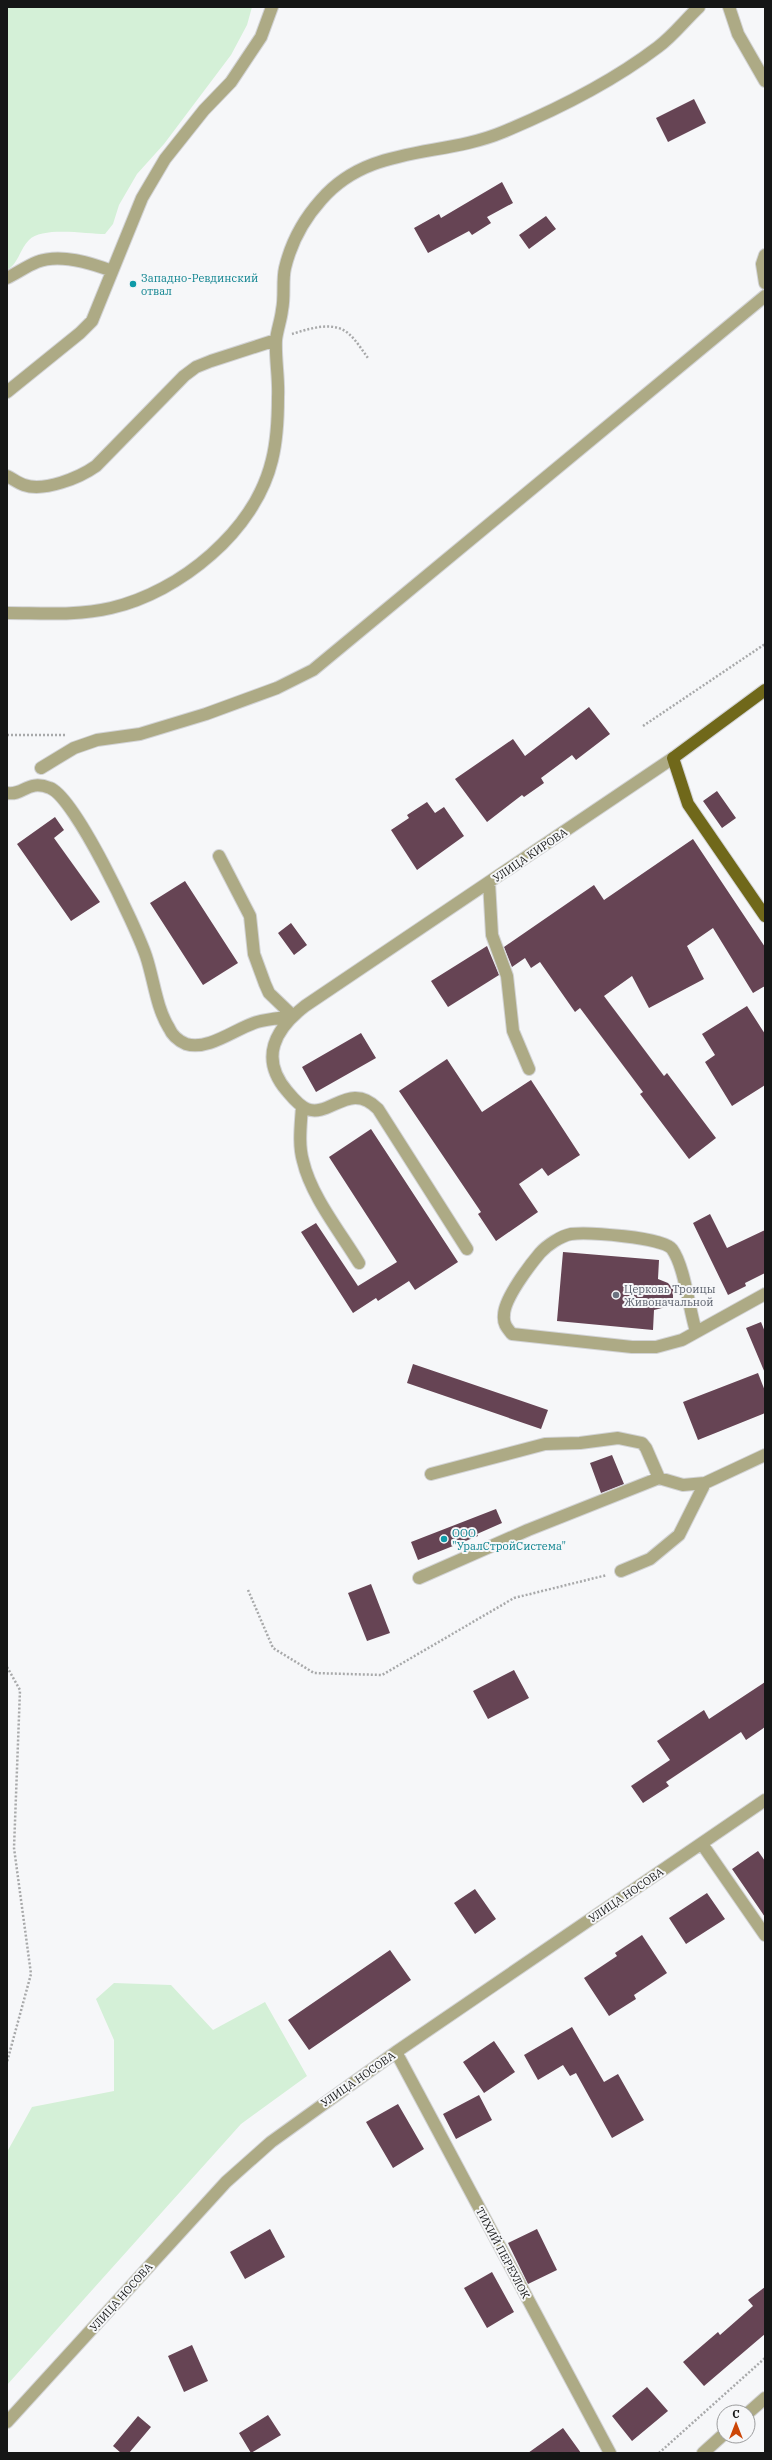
<svg xmlns="http://www.w3.org/2000/svg" width="772" height="2460" viewBox="0 0 772 2460" font-family="'IBM Plex Serif',serif">
<rect width="100%" height="100%" fill="#f6f7f9"/>
<path fill="#d4f0d7" d="M 7,7 L 252,7 L 247,25 L 231,55 L 164,144 L 137,174 L 119,205 L 113,224 L 105,234 C 87,234 42,226 29,240 C 20,249 18,264 7,270 Z
M 114,1983 L 171,1985 L 213,2030 L 265,2002 L 307,2076 L 241,2124 L 7,2385 L 7,2152 L 32,2107 L 114,2091 L 114,2040 L 96,1999 Z"/>
<path fill="#664454" d="M 694,99 L 706,123 L 668,142 L 656,118 Z
M 502,182 L 513,203 L 487,217 L 491,223 L 472,235 L 469,231 L 428,253 L 414,228 L 439,214 L 441,218 Z
M 546,216 L 556,229 L 529,249 L 519,235 Z
M 589,707 L 610,734 L 576,760 L 572,755 L 541,778 L 544,783 L 524,797 L 522,795 L 487,822 L 455,779 L 513,739 L 525,756 Z
M 717,791 L 736,818 L 722,828 L 703,801 Z
M 427,802 L 435,813 L 444,807 L 464,836 L 417,870 L 391,830 L 409,818 L 407,815 Z
M 55,817 L 64,830 L 54,838 L 100,902 L 71,921 L 17,844 Z
M 693,839 L 765,947 L 765,986 L 753,993 L 713,928 L 687,946 L 704,979 L 649,1008 L 632,976 L 604,996 L 664,1076 L 667,1073 L 716,1138 L 689,1159 L 640,1094 L 643,1092 L 580,1008 L 575,1012 L 540,962 L 531,968 L 525,958 L 512,967 L 504,947 L 594,885 L 604,900 Z
M 185,881 L 238,963 L 203,985 L 150,903 Z
M 291,923 L 307,945 L 294,955 L 278,933 Z
M 487,946 L 499,975 L 448,1007 L 431,981 Z
M 747,1006 L 765,1034 L 765,1085 L 732,1106 L 705,1062 L 715,1055 L 702,1034 Z
M 361,1033 L 376,1058 L 316,1092 L 302,1067 Z
M 447,1059 L 482,1112 L 531,1080 L 580,1155 L 548,1176 L 542,1168 L 519,1184 L 538,1212 L 496,1241 L 478,1214 L 481,1212 L 399,1091 Z
M 371,1129 L 458,1262 L 415,1290 L 409,1281 L 378,1301 L 376,1298 L 353,1313 L 301,1232 L 316,1223 L 358,1286 L 397,1262 L 329,1157 Z
M 710,1214 L 727,1248 L 765,1230 L 765,1273 L 745,1283 L 746,1286 L 728,1295 L 693,1223 Z
M 563,1252 L 659,1260 L 658,1279 L 668,1283 L 673,1289 L 673,1301 L 666,1307 L 654,1310 L 653,1330 L 557,1321 Z
M 761,1322 L 765,1332 L 765,1373 L 746,1328 Z
M 413,1364 L 548,1410 L 541,1429 L 407,1383 Z
M 758,1373 L 765,1391 L 765,1413 L 698,1440 L 683,1402 Z
M 612,1455 L 624,1484 L 601,1493 L 590,1463 Z
M 496,1509 L 502,1523 L 477,1534 L 478,1536 L 418,1560 L 411,1542 Z
M 371,1584 L 390,1633 L 367,1641 L 348,1593 Z
M 514,1670 L 529,1698 L 488,1719 L 473,1691 Z
M 765,1682 L 765,1727 L 746,1740 L 741,1732 L 666,1782 L 669,1786 L 643,1803 L 631,1786 L 670,1760 L 657,1741 L 704,1710 L 709,1719 Z
M 758,1851 L 765,1861 L 765,1917 L 732,1869 Z
M 475,1889 L 496,1919 L 475,1934 L 454,1903 Z
M 707,1893 L 725,1919 L 686,1944 L 669,1918 Z
M 642,1935 L 667,1973 L 634,1995 L 636,1999 L 609,2016 L 584,1978 L 617,1956 L 615,1953 Z
M 390,1950 L 411,1980 L 309,2050 L 288,2020 Z
M 572,2027 L 604,2082 L 618,2074 L 644,2120 L 612,2138 L 576,2073 L 570,2076 L 563,2065 L 538,2080 L 524,2055 Z
M 494,2041 L 515,2072 L 484,2093 L 463,2062 Z
M 479,2095 L 492,2120 L 456,2139 L 443,2114 Z
M 398,2104 L 424,2149 L 393,2168 L 366,2122 Z
M 270,2229 L 285,2257 L 245,2279 L 230,2252 Z
M 537,2229 L 557,2270 L 528,2284 L 508,2243 Z
M 492,2272 L 514,2312 L 487,2328 L 464,2288 Z
M 765,2287 L 765,2334 L 704,2386 L 683,2362 L 718,2332 L 720,2335 L 753,2306 L 748,2300 Z
M 192,2345 L 208,2381 L 184,2392 L 168,2356 Z
M 647,2387 L 668,2411 L 632,2441 L 612,2416 Z
M 268,2415 L 281,2435 L 251,2453 L 239,2433 Z
M 138,2416 L 151,2427 L 129,2453 L 121,2453 L 113,2446 Z
M 563,2428 L 581,2453 L 528,2453 Z"/>
<g fill="none" stroke-linecap="round" stroke-linejoin="round">
<g stroke="#d2d3d5" stroke-width="14">
<path id="minor" d="M 729,7 L 738,34 L 765,81
M 765,255 L 762,264 L 765,283
M 7,278 C 17,273 27,266 37,262 C 60,253 91,263 112,271
M 7,392 L 80,333 L 92,321 L 142,198 L 165,159 L 204,110 L 231,82 L 261,37 L 272,7
M 7,476 C 13,479 18,483 24,485 C 44,492 79,478 96,466 L 184,376 L 196,367 L 211,361 L 276,340
M 7,613 C 41,613 77,616 111,608 C 180,592 255,531 272,460 C 277,440 278,418 278,397 C 279,378 275,359 276,340 C 277,330 281,320 282,310 C 285,296 282,281 285,268 C 291,243 304,219 321,200 C 369,144 441,158 503,132 C 556,110 612,82 658,47 C 673,36 685,20 699,7
M 41,768 L 74,748 L 97,740 L 140,734 L 206,714 L 277,688 L 313,670 L 765,296
M 7,793 C 24,796 27,779 50,788 C 75,797 136,927 146,956 C 154,980 156,1007 169,1028 C 172,1035 179,1041 186,1044 C 209,1051 236,1028 257,1022 C 269,1019 281,1018 293,1016 L 269,993 L 265,984 L 254,954 L 250,916 L 219,856
M 489,882 L 492,935 L 507,976 L 513,1031 L 529,1069
M 302,1106 C 301,1124 298,1144 303,1161 C 311,1196 341,1233 359,1263
M 467,1249 L 378,1109 C 350,1080 330,1118 307,1109 C 299,1106 292,1097 287,1091 C 259,1058 275,1029 305,1006 L 673,758
M 696,1331 C 689,1310 685,1267 672,1249 C 663,1237 587,1232 571,1234 C 561,1236 547,1245 540,1253 C 529,1266 504,1299 504,1315 C 503,1324 507,1328 512,1334 L 632,1347 L 656,1347 L 682,1340 L 765,1294
M 431,1474 L 545,1444 L 580,1443 L 618,1438 L 642,1443 L 646,1448 L 659,1478
M 621,1571 L 650,1559 L 679,1535 L 705,1483
M 419,1578 L 528,1530 L 659,1478 L 683,1485 L 705,1483 L 765,1455
M 702,1844 L 765,1935
M 396,2052 L 610,2453
M 748,2413 L 765,2398
M 7,2422 L 226,2182 L 271,2142 L 396,2052 L 765,1800
M 703,2453 L 724,2434"/>
</g>
<g stroke="#d2d3d5" stroke-width="14">
<path id="major" d="M 765,690 L 673,758 L 688,804 L 765,916"/>
</g>
<path stroke="#a8a9aa" stroke-width="2.5" stroke-dasharray="2 2" stroke-linecap="butt" d="M 292,334 C 308,329 334,320 349,334 C 356,340 362,350 368,358
M 643,726 L 765,644
M 7,735 L 66,735
M 248,1590 L 273,1648 L 314,1673 L 382,1675 L 514,1598 L 607,1575
M 7,1667 L 20,1690 L 14,1848 L 31,1974 L 7,2062
M 659,2453 L 765,2358"/>
<use href="#minor" stroke="#adaa85" stroke-width="12"/>
<use href="#major" stroke="#70681a" stroke-width="12"/>
</g>
<g fill="#0f9aa8" stroke="#f6f7f9" stroke-width="1.5">
<circle cx="133" cy="284" r="4"/>
<circle cx="444" cy="1539" r="4"/>
</g>
<circle fill="#6b7280" stroke="#f6f7f9" stroke-width="1.5" cx="616" cy="1295" r="4"/>
<g text-anchor="middle" stroke-width="4" stroke-linejoin="round" paint-order="stroke">
<g font-size="11" fill="#0d838f" stroke="#f6f7f9" text-anchor="start">
<text x="141" y="282">Западно-Ревдинский<tspan x="141" dy="13">отвал</tspan></text>
<text x="452" y="1537">ООО<tspan x="452" dy="13">"УралСтройСистема"</tspan></text>
</g>
<g font-size="11" fill="#151616" stroke="#f6f7f9">
<text transform="translate(530 855) rotate(-34)" y="4">УЛИЦА КИРОВА</text>
<text transform="translate(626 1895) rotate(-34)" y="4">УЛИЦА НОСОВА</text>
<text transform="translate(358 2079) rotate(-35)" y="4">УЛИЦА НОСОВА</text>
<text transform="translate(503 2253) rotate(62)" y="4">ТИХИЙ ПЕРЕУЛОК</text>
<text transform="translate(121 2297) rotate(-48)" y="4">УЛИЦА НОСОВА</text>
</g>
<g font-size="11" fill="#5b616d" stroke="#f6f7f9" text-anchor="start">
<text x="624" y="1293">Церковь Троицы<tspan x="624" dy="13">Живоначальной</tspan></text>
</g>
</g>
<rect width="772" height="2460" fill="none" stroke="#151616" stroke-width="16"/>
<g transform="translate(736 2424)"><circle r="19" fill="#f6f7f9" stroke="#9c9d9e"/>
<path d="M0-3L7 15L0 10L-7 15Z" fill="#cc4607"/>
<text y="-6" font-size="11" font-weight="bold" text-anchor="middle" fill="#151616">С</text>
</g>
</svg>
